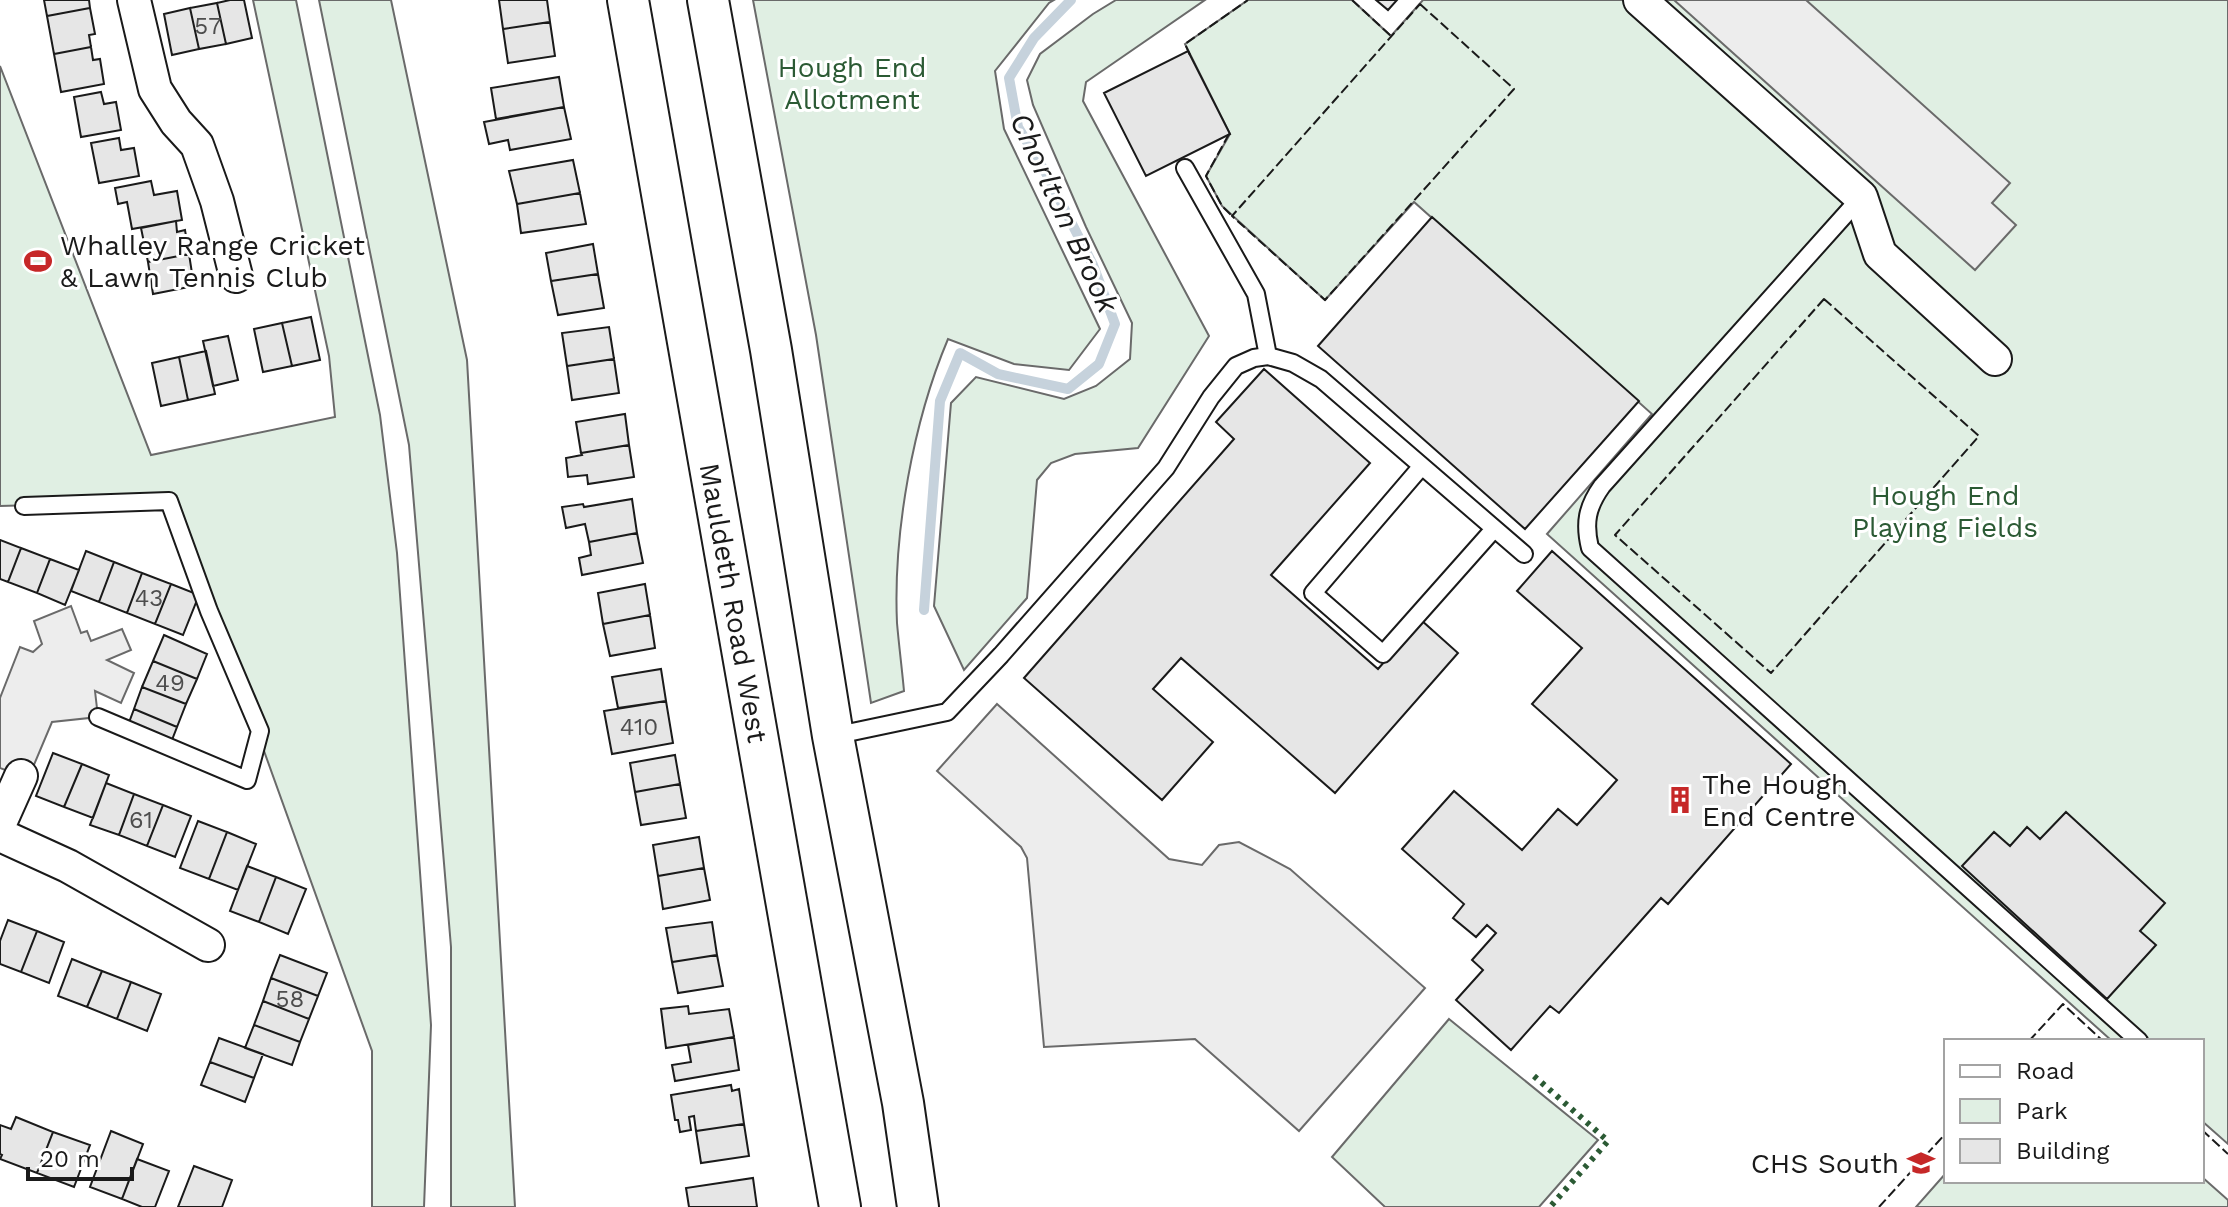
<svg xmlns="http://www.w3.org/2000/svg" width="2228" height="1207" viewBox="0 0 2228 1207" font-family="'Work Sans',sans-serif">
<rect width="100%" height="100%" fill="#fff"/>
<path fill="#e0efe3" stroke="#6a6a6a" stroke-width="2" d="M 253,0 L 296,0 L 380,415 L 397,553 L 431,1025 L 424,1207 L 372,1207 L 372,1051 L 174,501 L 0,506 L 0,66 L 151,455 L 335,417 L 329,356 Z
M 319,0 L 391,0 L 467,360 L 515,1207 L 451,1207 L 451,947 L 409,445 Z
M 753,0 L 1054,0 L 1049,3 L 995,71 L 1004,129 L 1100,329 L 1069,370 L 1014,364 L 948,339 C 913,422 893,533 897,623 C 899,646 902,669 904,691 L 871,703 L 816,335 Z
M 1116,0 L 1205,0 L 1086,82 L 1083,101 L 1209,336 L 1138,448 L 1075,454 L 1051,463 L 1037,480 L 1027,598 L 964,670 L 934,606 L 951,403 L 976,377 L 1064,399 L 1096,386 L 1130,359 L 1132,323 L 1086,227 L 1033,105 L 1027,80 L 1040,54 L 1093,14 Z
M 1248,0 L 1352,0 L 1391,36 L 1423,0 L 2228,0 L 2228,1144 L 2202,1121 L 2202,1041 L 2112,1041 L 1547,534 L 1652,414 L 1414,202 L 1325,300 L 1222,206 L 1206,176 L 1230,134 L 1185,44 Z
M 1449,1019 L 1598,1140 L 1539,1207 L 1385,1207 L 1332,1157 Z
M 1946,1173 L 1946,1181 L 2202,1181 L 2202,1177 L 2228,1200 L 2228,1207 L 1916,1207 Z"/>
<path fill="#ededed" stroke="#6a6a6a" stroke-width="2" d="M 1674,0 L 1806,0 L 2010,183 L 1992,203 L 2016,225 L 1975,270 Z
M 71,606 L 81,633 L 87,631 L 91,641 L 122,629 L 131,650 L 107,660 L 134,673 L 121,703 L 95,691 L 98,717 L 52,722 L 28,779 L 0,768 L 0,698 L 20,647 L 33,652 L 42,644 L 34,621 Z
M 997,704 L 1169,859 L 1202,865 L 1219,845 L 1239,842 L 1290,869 L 1425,988 L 1299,1131 L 1195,1039 L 1044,1047 L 1027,858 L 1021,847 L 937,771 Z"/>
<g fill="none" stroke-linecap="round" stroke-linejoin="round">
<path stroke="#c6d2dc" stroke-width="10" d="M 924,610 L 940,401 L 960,353 L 998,374 L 1068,389 L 1099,364 L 1115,324 L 1093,265 L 1047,175 L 1018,127 L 1009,78 L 1034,38 L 1071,0"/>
</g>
<path fill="#e6e6e6" stroke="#1a1a1a" stroke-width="2" d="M 44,0 L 89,0 L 90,8 L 47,16 Z
M 230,0 L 244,0 L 252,38 L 226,44 L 217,3 Z
M 499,0 L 547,0 L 550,22 L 503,29 Z
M 1376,0 L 1397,0 L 1388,10 Z
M 217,3 L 226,44 L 199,49 L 190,8 Z
M 90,8 L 95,34 L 89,35 L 91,47 L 54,54 L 47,16 Z
M 190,8 L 199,49 L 172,55 L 164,14 Z
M 550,22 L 555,56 L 508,63 L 503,29 Z
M 91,47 L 93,60 L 100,59 L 104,84 L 61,92 L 54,54 Z
M 1188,51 L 1230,134 L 1146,176 L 1104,93 Z
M 559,77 L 564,107 L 496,119 L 491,88 Z
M 101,92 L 104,104 L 116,102 L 121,130 L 81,137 L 74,97 Z
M 564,107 L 571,139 L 510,150 L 508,140 L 489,144 L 484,122 Z
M 119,138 L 121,150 L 134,148 L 139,176 L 99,183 L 91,143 Z
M 573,160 L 580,193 L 517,204 L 509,171 Z
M 151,181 L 154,195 L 177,191 L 182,220 L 132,229 L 127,202 L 118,204 L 115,188 Z
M 580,193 L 586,224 L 521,233 L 517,204 Z
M 1432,217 L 1639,401 L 1525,529 L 1318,346 Z
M 176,221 L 177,232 L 185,230 L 189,254 L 148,262 L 141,228 Z
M 593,244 L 598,274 L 551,281 L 546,253 Z
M 189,254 L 194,286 L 153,294 L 148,262 Z
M 598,274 L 604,308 L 558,315 L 551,281 Z
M 311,317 L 320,360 L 292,366 L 282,323 Z
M 282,323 L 292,366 L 263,372 L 254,329 Z
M 609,327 L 614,359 L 567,366 L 562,333 Z
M 228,336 L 238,380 L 213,386 L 203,341 Z
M 206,351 L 215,394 L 188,400 L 179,357 Z
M 179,357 L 188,400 L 161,406 L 152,363 Z
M 614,359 L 619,393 L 572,400 L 567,366 Z
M 1264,369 L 1370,463 L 1271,575 L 1378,669 L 1421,620 L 1458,653 L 1335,793 L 1181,658 L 1153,689 L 1213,742 L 1162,800 L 1024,678 L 1234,439 L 1216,422 Z
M 625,414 L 629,445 L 581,453 L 576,422 Z
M 629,445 L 634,477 L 588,484 L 587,475 L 568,477 L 566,458 L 582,455 L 581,453 Z
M 632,499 L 637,533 L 589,542 L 585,524 L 566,528 L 562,507 L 583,504 L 584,507 Z
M 637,533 L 643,563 L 582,575 L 579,558 L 591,555 L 589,542 Z
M 0,540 L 21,548 L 8,582 L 0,579 Z
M 21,548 L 50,559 L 37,593 L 8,582 Z
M 86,551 L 114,562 L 99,602 L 71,591 Z
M 1552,551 L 1791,764 L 1668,904 L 1661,898 L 1559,1013 L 1550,1006 L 1511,1050 L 1456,1000 L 1483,970 L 1472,960 L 1496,933 L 1487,925 L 1476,937 L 1453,918 L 1464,904 L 1402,849 L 1454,791 L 1522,850 L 1558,809 L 1577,825 L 1617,780 L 1532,704 L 1582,648 L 1517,591 Z
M 50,559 L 79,570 L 65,605 L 37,593 Z
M 114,562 L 142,573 L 127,613 L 99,602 Z
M 142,573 L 171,584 L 155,624 L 127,613 Z
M 171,584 L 199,595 L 183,635 L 155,624 Z
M 645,584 L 650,615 L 603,624 L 598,593 Z
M 650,615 L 655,648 L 610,656 L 603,624 Z
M 164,635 L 207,654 L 197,679 L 153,661 Z
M 153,661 L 197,679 L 186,704 L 142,687 Z
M 661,669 L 666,701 L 618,708 L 612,677 Z
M 142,687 L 186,704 L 177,727 L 134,709 Z
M 666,701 L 673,743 L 612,754 L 604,711 Z
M 134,709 L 177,727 L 170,745 L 127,728 Z
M 53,753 L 82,764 L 64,807 L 36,796 Z
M 675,755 L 680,784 L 635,792 L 630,763 Z
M 82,764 L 109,775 L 93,818 L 64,807 Z
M 106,783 L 134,794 L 119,835 L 90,825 Z
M 680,784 L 686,818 L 641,825 L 635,792 Z
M 134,794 L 163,805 L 147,846 L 119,835 Z
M 163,805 L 191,816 L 175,857 L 147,846 Z
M 2066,812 L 2165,903 L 2140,931 L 2156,945 L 2107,999 L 1962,866 L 1994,832 L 2010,846 L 2027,827 L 2040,839 Z
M 198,821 L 227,832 L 209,879 L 180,868 Z
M 227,832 L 256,844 L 238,890 L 209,879 Z
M 699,837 L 704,868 L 658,876 L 653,845 Z
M 247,866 L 276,877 L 259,922 L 230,911 Z
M 704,868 L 710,900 L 663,909 L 658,876 Z
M 276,877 L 306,889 L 288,934 L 259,922 Z
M 8,920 L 37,931 L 21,972 L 0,964 L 0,941 Z
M 712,922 L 717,955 L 672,962 L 666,928 Z
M 37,931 L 64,942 L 49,983 L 21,972 Z
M 280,955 L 327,973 L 318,996 L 271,978 Z
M 717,955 L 723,986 L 678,993 L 672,962 Z
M 72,959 L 102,971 L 87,1007 L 58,996 Z
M 102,971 L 131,982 L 117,1019 L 87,1007 Z
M 271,978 L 318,996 L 309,1019 L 263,1001 Z
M 131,982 L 161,994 L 147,1031 L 117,1019 Z
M 263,1001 L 309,1019 L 300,1042 L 254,1025 Z
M 688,1006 L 689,1014 L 729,1009 L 734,1037 L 666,1048 L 661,1009 Z
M 254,1025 L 300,1042 L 292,1065 L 245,1048 Z
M 734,1037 L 739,1070 L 675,1081 L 672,1065 L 691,1062 L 688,1045 Z
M 219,1038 L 263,1054 L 254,1078 L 210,1062 Z
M 210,1062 L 254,1078 L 245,1102 L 201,1085 Z
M 731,1085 L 732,1091 L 739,1089 L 744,1124 L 696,1131 L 694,1116 L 689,1117 L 691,1130 L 680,1132 L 678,1120 L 675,1120 L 671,1095 Z
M 16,1117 L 53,1132 L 37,1173 L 0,1159 L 2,1155 L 0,1154 L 0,1125 L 11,1129 Z
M 744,1124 L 749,1156 L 701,1163 L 696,1131 Z
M 111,1131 L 143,1144 L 122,1199 L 90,1187 Z
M 53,1132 L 90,1145 L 74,1187 L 37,1173 Z
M 137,1159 L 169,1171 L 155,1207 L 142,1207 L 122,1199 Z
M 194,1166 L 232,1180 L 222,1207 L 178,1207 Z
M 753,1178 L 757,1207 L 689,1207 L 686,1188 Z"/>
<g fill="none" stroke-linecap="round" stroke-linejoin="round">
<g stroke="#1a1a1a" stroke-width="20">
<path id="service" d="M 1185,168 L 1256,294 L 1268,356
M 1861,197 L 1602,486 C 1587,507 1584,523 1590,548 L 2139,1041
M 1421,467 L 1313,593 L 1383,654 L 1494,529
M 24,506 L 169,501 L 209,611 L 260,731 L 247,780 L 98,717
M 833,736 L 947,712 L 1001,655 L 1166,468 L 1211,397 L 1236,366 L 1254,358 L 1268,356 L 1293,363 L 1321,379 L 1524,554"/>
</g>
<g stroke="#1a1a1a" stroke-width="36">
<path id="minor" d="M 134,0 L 155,89 L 176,122 L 197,145 L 217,201 L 236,276
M 1640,0 L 1861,197 L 1880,254 L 1995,359
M 0,823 L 21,776
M 0,835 L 68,866 L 208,945"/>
</g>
<g stroke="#1a1a1a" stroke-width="44">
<g id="tertiary">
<path id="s1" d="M 628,0 L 840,1207"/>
<path d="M 708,0 L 771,350 L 833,736 L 903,1103 L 918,1207"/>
</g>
</g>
<use href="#service" stroke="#fff" stroke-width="16"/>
<use href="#minor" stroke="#fff" stroke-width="32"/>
<use href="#tertiary" stroke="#fff" stroke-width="40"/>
<path stroke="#2b5a34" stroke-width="6" stroke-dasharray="4 6" stroke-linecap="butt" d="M 1534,1076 L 1608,1141 L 1550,1207"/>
<path stroke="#1a1a1a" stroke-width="2" stroke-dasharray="10 4" stroke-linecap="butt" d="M 1352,0 L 1391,36
M 1420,4 L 1514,89 L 1325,300 L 1232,216 Z
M 1190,55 L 1185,44 L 1248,0
M 1229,134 L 1206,176 L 1222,206 L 1232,216
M 1824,299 L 1979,436 L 1771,673 L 1615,535 Z
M 2029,1041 L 2063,1004 L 2103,1041
M 2202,1130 L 2228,1154
M 1879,1207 L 1946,1133"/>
</g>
<defs>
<g id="stadium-bare" transform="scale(2.16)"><path d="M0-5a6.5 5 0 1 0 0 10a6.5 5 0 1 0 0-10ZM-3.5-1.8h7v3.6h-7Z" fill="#c62828" stroke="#fff" stroke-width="2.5" paint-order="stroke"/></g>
<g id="building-bare" transform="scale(2.16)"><path d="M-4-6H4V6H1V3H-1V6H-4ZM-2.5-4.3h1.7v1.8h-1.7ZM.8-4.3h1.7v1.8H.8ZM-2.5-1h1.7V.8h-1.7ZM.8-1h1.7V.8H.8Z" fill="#c62828" stroke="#fff" stroke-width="2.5" paint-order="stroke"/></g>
<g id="school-bare" transform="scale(2.16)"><path d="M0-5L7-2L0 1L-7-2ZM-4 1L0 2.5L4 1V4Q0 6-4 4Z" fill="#c62828" stroke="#fff" stroke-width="2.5" paint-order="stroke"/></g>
</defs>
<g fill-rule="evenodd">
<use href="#stadium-bare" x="38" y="261"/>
<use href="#building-bare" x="1680" y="800"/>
<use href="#school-bare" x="1921" y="1163"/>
</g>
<g text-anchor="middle" stroke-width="6" stroke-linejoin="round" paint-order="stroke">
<g font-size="24" fill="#4d4d4d">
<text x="208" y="34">57</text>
<text x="149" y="606">43</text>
<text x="170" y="691">49</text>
<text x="639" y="735">410</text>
<text x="141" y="828">61</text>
<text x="290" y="1007">58</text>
</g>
<g font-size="28" fill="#2b5a34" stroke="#fff">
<text x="852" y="77">Hough End<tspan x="852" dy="32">Allotment</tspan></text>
<text x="1945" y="505">Hough End<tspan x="1945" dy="32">Playing Fields</tspan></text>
</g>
<g font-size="28" fill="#1a1a1a" stroke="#fff" text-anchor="start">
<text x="60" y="255">Whalley Range Cricket<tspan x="60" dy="32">&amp; Lawn Tennis Club</tspan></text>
<text x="1702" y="794">The Hough<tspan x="1702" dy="32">End Centre</tspan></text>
<text x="1899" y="1173" text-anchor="end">CHS South</text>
</g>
<g font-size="28" fill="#1a1a1a" stroke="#fff">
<text dy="10" stroke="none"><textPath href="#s1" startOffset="612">Mauldeth Road West</textPath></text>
</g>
<g font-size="30" font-style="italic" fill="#1a1a1a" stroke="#fff">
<text transform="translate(1064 213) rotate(65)" y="10">Chorlton Brook</text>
</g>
</g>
<rect x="1944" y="1039" width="260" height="144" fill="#ffffff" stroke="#a3a3a3" stroke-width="2"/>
<rect x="1960" y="1065" width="40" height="12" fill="#ffffff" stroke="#a3a3a3" stroke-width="2"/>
<text x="2016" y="1079" font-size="24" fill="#1a1a1a">Road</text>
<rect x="1960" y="1099" width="40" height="24" fill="#e0efe3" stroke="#a3a3a3" stroke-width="2"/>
<text x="2016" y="1119" font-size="24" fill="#1a1a1a">Park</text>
<rect x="1960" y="1139" width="40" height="24" fill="#e6e6e6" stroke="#a3a3a3" stroke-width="2"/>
<text x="2016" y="1159" font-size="24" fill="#1a1a1a">Building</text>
<path d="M28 1167v12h104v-12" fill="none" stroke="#1a1a1a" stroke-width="4"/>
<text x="40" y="1167" font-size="24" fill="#1a1a1a" stroke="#ffffff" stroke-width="6" paint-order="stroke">20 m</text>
</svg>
